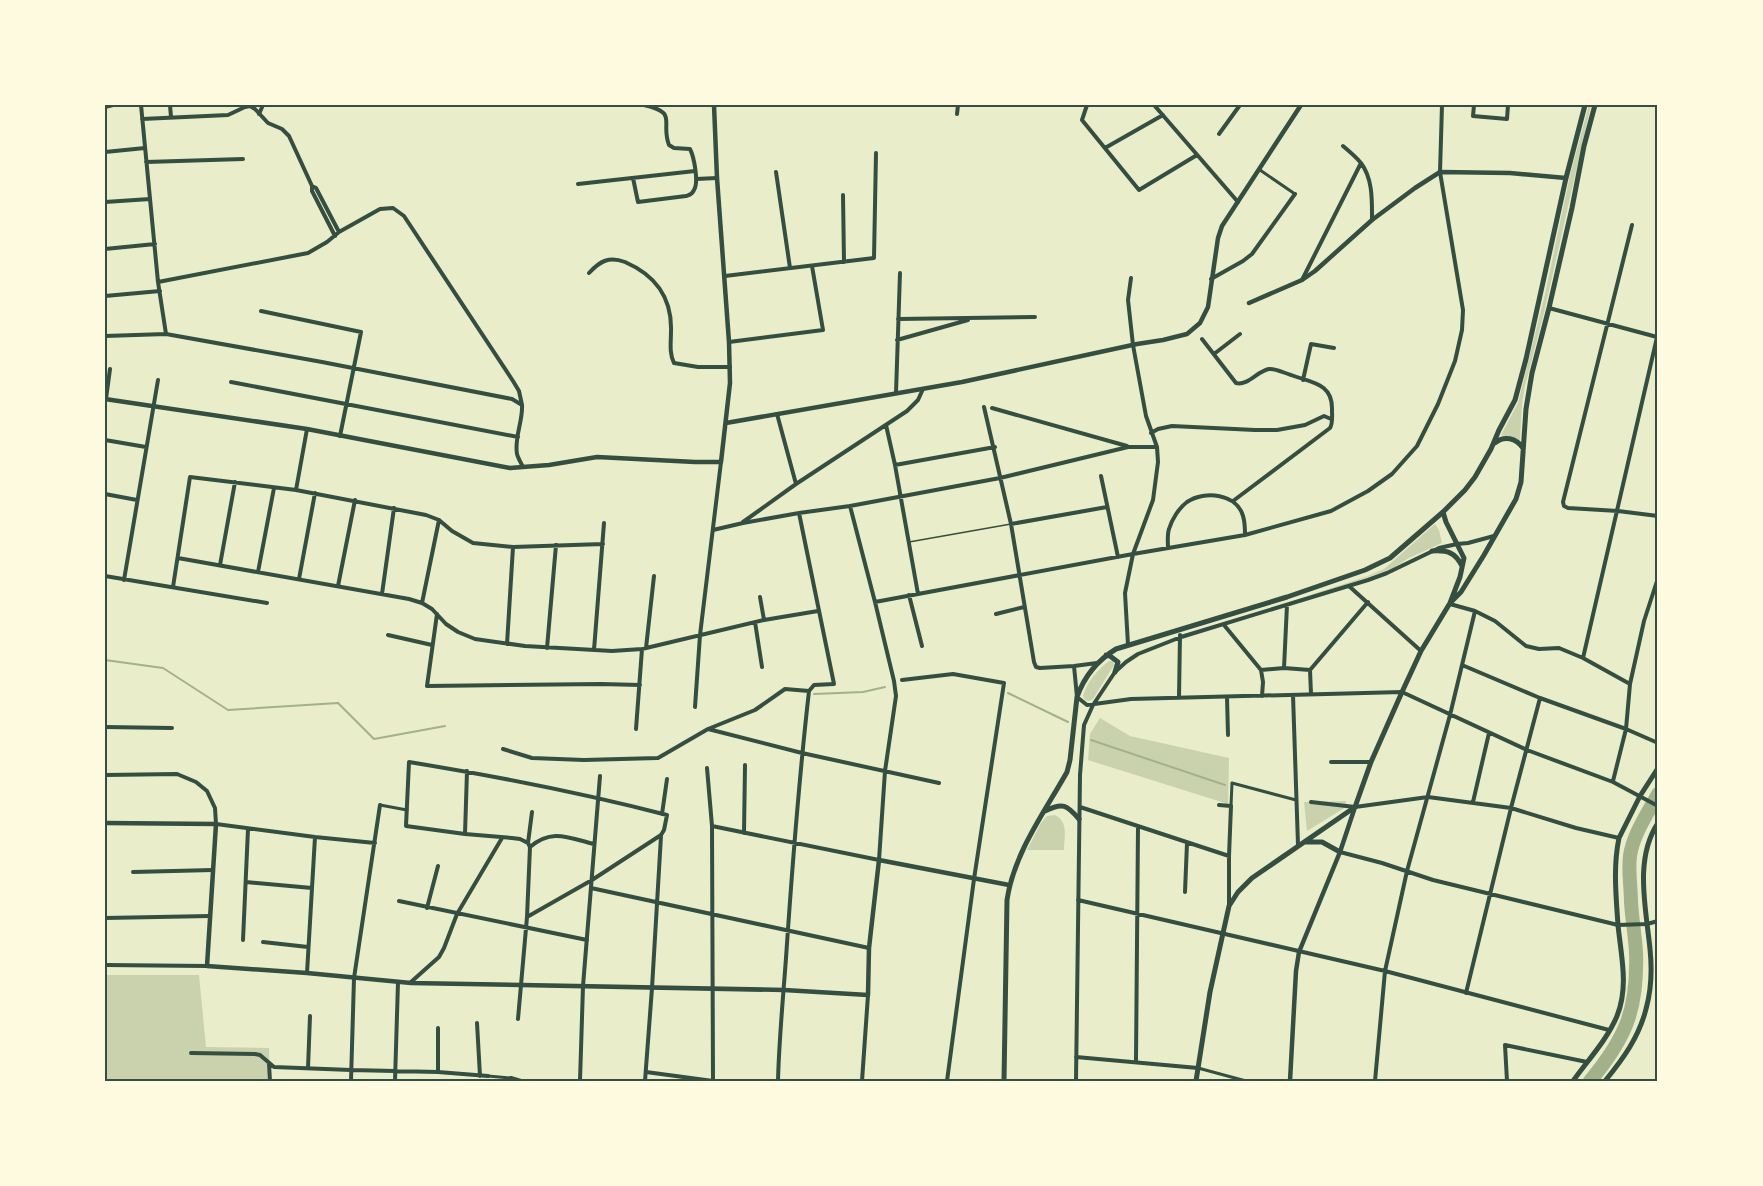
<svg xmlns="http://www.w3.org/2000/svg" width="1763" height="1186" viewBox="0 0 1763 1186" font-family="Helvetica,sans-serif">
<rect width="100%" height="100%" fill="#e9edc9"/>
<path fill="#cad2ad" d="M 1589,105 L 1591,105 L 1544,313 L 1525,386 L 1522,404 L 1520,440 L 1501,435 L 1518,403 L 1545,294 L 1570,175 Z
M 1435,524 L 1439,530 L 1442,543 L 1409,558 L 1393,568 L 1283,607 L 1183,639 L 1182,635 L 1283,604 L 1368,576 L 1384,569 Z
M 1109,661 L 1113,661 L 1114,665 L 1093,699 L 1089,701 L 1085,700 L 1083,696 C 1087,682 1098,669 1109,661 Z
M 1100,718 L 1130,736 L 1229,758 L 1228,804 L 1088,760 L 1090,734 Z
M 1346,801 L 1346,807 L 1307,831 L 1304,802 Z
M 1055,815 C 1069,822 1064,837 1064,850 L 1027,850 L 1041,823 L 1047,816 Z
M 105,975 L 199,975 L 206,1047 L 269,1048 L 270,1081 L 105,1081 Z"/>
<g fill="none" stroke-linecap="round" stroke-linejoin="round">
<path stroke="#a3b18a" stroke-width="2" d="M 105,660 L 163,668 L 228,710 L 338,703 L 374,739 L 445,726
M 1008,693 L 1068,722
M 814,694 L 863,692 L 885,687
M 1091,740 L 1225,785"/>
<path stroke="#a3b18a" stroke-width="14" d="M 1590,1081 C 1626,1038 1638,1009 1636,952 C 1635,935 1632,919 1631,902 C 1631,887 1628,871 1630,856 C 1633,834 1648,813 1658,794"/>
<path stroke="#344e41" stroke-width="1.5" d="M 909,542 L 1011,524"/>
<path stroke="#344e41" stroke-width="3" d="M 1260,170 L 1295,194
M 380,805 L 407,810
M 1231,806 L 1232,783 L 1296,800
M 1198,1068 L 1246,1081
M 488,1076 L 511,1078"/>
<path stroke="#344e41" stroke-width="4" d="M 141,105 L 158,282 L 166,334
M 170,105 L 171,117
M 1087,105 L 1082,120 L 1139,190 L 1197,155
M 1154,105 L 1238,202
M 1474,105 L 1473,116 L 1507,119 L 1508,105
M 105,107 L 113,105
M 259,114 L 263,105
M 957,114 L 958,105
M 142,119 L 228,115 L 245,107 L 250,106 L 255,109 L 268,123 L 282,129 L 289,136 L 312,186 L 312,191 L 335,236
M 1219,134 L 1240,105
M 1343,146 C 1349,151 1356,157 1361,163 C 1373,179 1372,201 1372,220
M 1105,148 L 1163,115
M 105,152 L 145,148
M 146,162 L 243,159
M 776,172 L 790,268
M 633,178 L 638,202 L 686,196 C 689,195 692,195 694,190 C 699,182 694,157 690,149 L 674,148 L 669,145 C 660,121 679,113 644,105
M 696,179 L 717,178
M 578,184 L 695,171
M 312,186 L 316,188 L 339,232
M 843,195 L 844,262
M 105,202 L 150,199
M 1632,225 L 1563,502 L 1564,506 L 1568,508 L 1618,511 L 1658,516
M 105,249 L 155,244
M 589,273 C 600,261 609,256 625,262 C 655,275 672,298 671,331 C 671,342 669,353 674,363 L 698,367 L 730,367
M 725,276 L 874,258 L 876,153
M 1211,279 L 1243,261 L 1252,254 L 1295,194
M 1302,280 L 1361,163
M 158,282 L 308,253 L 327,242 L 339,232 L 380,209 L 393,208 L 404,216 L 513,381 L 519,391 L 522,405
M 105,296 L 160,291
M 1549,308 L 1657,337
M 261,311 L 361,332 L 340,436
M 898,319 L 1035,317
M 105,336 L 166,334 L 322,362 L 512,399 L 522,405 C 523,421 514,438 517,454 C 518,458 521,463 523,467
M 1202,339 L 1236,383 C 1248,386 1257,371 1269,369 C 1275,368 1284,373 1291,375 C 1312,383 1333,383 1332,410 C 1332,417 1333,423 1330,428 L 1233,501
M 897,340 L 968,320
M 729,342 L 823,330 L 812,266
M 1214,354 L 1240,334
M 1303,380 L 1311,344 L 1334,348
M 231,382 L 518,437
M 896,393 L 900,273
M 106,399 L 110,369
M 984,407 L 1011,524 L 1034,662 L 1036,667 L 1040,668 L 1074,666 L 1097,663
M 992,408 L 1127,446
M 777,414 L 796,484
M 886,425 L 895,465 L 918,594
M 1151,433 L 1158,429 L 1172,426 L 1255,430 L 1277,430 L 1305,425 L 1324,416 L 1331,419
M 105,440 L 146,447
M 895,465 L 995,447
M 1101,476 L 1118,557
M 296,490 L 307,429
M 105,494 L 137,500
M 743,522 L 796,484 L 907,411 L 918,400 L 923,389
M 1011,524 L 1107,507
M 713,530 L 743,523 L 799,513 L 850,506 L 1000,478 L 1128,447 L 1157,447
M 1168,548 C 1168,542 1167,535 1169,529 C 1172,519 1179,508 1187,502 C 1205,490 1237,494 1243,516 C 1245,522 1245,529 1245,535
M 178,558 L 409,599 L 422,603 L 432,609 L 446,624 L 458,632 L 475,639 L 525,646 L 612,651 L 642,649 L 764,620 L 818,611
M 220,565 L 235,482
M 258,572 L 274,488
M 105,576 L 267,603
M 299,579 L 315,493
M 124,580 L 158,380
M 338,586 L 355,500
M 173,587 L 190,477 L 296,490 L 426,515 L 439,520 L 452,531 L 473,543 L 513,547 L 603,544
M 1350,587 L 1421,651
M 382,594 L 394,508
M 909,595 L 922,646
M 760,597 L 764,620
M 875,602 L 1133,554 L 1245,535 L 1331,511 L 1368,491 L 1392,474 L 1417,446 L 1438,404 L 1455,361 L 1462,330 L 1463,310 L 1440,172 L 1442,105
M 422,603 L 439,520
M 1450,604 L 1475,611 L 1495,621 L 1526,646 L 1539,649 L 1559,648 L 1583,658 L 1630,684
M 437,614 L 427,686 L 601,684 L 640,685
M 996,614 L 1024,607
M 755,622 L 762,667
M 1224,625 L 1261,670 L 1263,682 L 1262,696
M 388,635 L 432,645
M 507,644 L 513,547
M 1128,645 L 1125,593 L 1133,554 L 1153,500 L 1158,462 L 1157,447 L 1146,416 L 1133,345 L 1128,300 L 1131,278
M 547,648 L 556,545
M 646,648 L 654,576
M 594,650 L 604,523
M 1583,658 L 1658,333
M 1462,665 L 1540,698 L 1626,729 L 1658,743
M 1074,666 L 1077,697 L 1087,705 L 1131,699 L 1402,692 L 1527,750 L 1613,782 L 1658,806
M 1284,668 L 1287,605
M 1261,670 L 1284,668 L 1310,670
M 902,680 L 953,674 L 1004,683 L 974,879 L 947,1081
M 1311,694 L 1310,670 L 1368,602
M 1293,695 L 1298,845
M 1179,697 L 1180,635
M 1227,697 L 1228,735
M 695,707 L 700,635 L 721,462
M 105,727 L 172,728
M 636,729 L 642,649
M 708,729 L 802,753 L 939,783
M 503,749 L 532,758 L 584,760 L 658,758 L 708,729 L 755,710 L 785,689 L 809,691
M 1331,762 L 1371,762
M 707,768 L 712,826 L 713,1081
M 105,775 L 177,774 L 196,782 L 207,791 L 215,808 L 216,824 L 315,837 L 375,843
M 1613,781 L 1626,729 L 1630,684 L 1644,621 L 1658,578
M 1311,802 L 1355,807 L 1428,797 L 1511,808 L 1576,828 L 1619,838
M 1473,802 L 1489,733
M 1219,805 L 1231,806 L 1229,856 L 1229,906
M 1080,807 L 1229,856
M 662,814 L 667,779
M 712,826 L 879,860 L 885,771 L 896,696 L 894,681 L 875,602 L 850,506
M 744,833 L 745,765
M 465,834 L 467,771
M 528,843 L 532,812
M 530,847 C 552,828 569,838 594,844
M 1340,852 L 1382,863 L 1433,880 L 1618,925 L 1647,924 L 1658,921
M 133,872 L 213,870
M 246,882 L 312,888
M 591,888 L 869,948
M 1185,892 L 1187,843
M 1078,900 L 1385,971 L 1609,1030
M 399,901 L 587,940
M 427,908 L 438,866
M 527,917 L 592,880 L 661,835 L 664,830 L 667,815 C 582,793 495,776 409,762 L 406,826 L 465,834 L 512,838 L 520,839 L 528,843 L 530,847
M 105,918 L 210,916
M 243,940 L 248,829
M 263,942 L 308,947
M 105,965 L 207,966
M 307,973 L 315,837
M 411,982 L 439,957 L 444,948 L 457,914 L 502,838
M 1466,993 L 1511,808 L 1540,698
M 518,1019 L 527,917 L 530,847
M 477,1023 L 480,1076
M 191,1053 L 255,1054 L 260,1055 L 274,1067 L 351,1070 L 438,1072 L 488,1076
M 1076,1057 L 1198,1068
M 1136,1061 L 1138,827
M 269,1064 L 270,1081
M 308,1068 L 310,1016
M 438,1072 L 438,1028
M 646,1072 L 713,1081
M 511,1078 L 521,1081
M 351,1081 L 354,978 L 380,805
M 395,1081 L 398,982
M 580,1081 L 583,986 L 600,776
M 645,1081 L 652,988 L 661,836
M 778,1081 C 779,1040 783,999 786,958 C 792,869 799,779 809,691 L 814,685 L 834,684 L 799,513
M 862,1081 L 868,995
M 1076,1081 L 1080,775 L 1084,725 L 1093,705 L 1115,672 L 1126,662 L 1138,654 L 1181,637 L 1368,580 L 1387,573 L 1439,548 L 1457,544 L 1468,543 L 1494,536
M 1375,1081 L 1385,971 L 1407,871 L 1450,715 L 1475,611
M 1507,1081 L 1505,1045 L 1587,1062"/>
<path stroke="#344e41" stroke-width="4.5" d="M 1249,303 L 1302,280 L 1315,271 L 1372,220 L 1415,188 L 1440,172 L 1510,173 L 1566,178
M 105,399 L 307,429 L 510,468 L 549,465 L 597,457 L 695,462 L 721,462 L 730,383 L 729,342 L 717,178 L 714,105
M 726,423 L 962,382 L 1137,344 L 1163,340 L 1187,334 L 1200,323 L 1208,307 L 1218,238 L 1222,226 L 1301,105
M 105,823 L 216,824 L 207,966 L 307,973 L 411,983 L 784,990 L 868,995 L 869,948 L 879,860 L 1009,885
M 1290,1081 L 1296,971 L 1299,952 L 1340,852 L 1355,807"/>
<path stroke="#344e41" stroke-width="5" d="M 1495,443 C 1504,435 1516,438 1523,448
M 1432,551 C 1447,550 1455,552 1462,566
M 1451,602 L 1461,592 L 1484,555 L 1516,499 L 1521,482 L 1526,409 L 1532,373 L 1549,308 L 1572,208 L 1584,146 L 1595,105
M 1106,655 L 1110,656 L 1118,662 L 1115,672
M 1045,811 C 1063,802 1067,805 1079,819
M 1305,842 L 1322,842 L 1340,852
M 1004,1081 L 1007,900 C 1014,853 1044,813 1067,772 L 1070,760 L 1077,697 C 1084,677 1098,660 1116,649 L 1287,597 L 1365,570 L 1390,558 L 1443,512 L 1465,490 L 1475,477 L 1491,449 L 1499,430 L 1515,400 L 1526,359 L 1566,178 L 1585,105
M 1196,1081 L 1210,992 L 1229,906 L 1238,892 L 1252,878 L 1355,807 L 1371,762 L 1402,692 L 1421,651 L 1450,603 L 1460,577 L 1464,558 L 1446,522 L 1443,512
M 1573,1081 C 1588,1060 1607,1040 1617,1016 C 1629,986 1621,956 1618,925 C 1616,896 1613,866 1619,838 L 1640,796 L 1658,768
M 1605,1081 C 1623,1059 1639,1037 1646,1009 C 1651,991 1652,968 1650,949 C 1646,908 1634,859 1658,823"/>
</g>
<rect width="1763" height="1186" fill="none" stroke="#fefae0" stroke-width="213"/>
<rect x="106" y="106" width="1550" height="974" fill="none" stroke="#344e41" stroke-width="2"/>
</svg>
